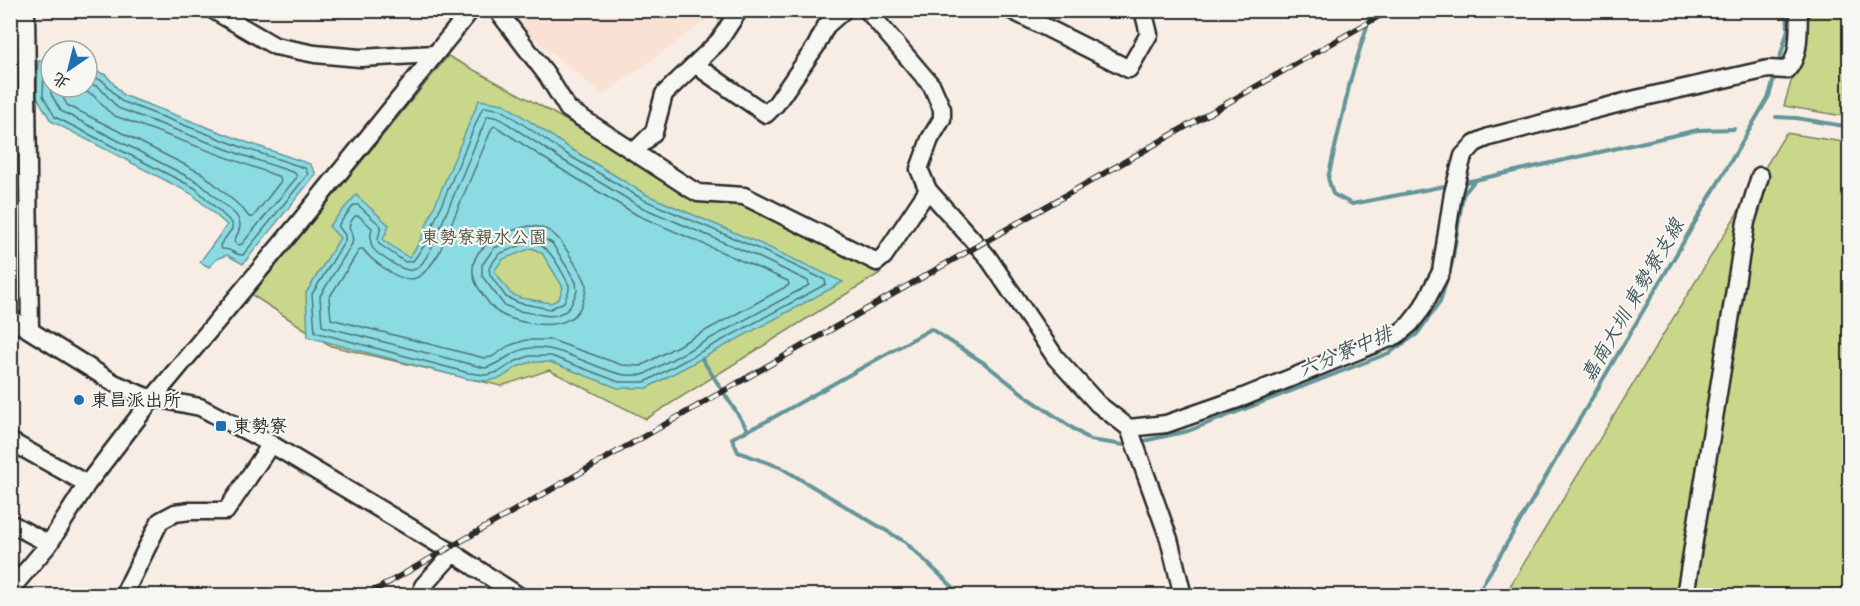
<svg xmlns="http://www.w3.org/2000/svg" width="1860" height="606" viewBox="0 0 1860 606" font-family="Dekko,'LXGW WenKai TC',sans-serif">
<rect width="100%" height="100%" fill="#f7ede4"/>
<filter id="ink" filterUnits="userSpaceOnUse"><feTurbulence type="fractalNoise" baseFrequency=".0167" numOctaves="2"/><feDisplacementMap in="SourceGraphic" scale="12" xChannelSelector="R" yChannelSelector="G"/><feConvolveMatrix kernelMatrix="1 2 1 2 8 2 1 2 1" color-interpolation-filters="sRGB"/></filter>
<g filter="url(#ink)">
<path fill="#f9e2d4" d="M 500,11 L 719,11 L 603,95 Z"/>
<path fill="#c9d78b" stroke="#7a815b" stroke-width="1.5" d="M 1806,11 L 1849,11 L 1849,117 L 1784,106 L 1806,31 Z
M 448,56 L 541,106 L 693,194 L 741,202 L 880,273 L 646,419 L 549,370 L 501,386 L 331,346 L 252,295 Z
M 1786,133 L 1849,143 L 1849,595 L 1504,596 Z"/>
<path fill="#8adce2" stroke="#649599" stroke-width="1.5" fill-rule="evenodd" d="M 38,61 L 51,62 L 51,87 L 87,87 L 87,68 L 106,75 L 123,95 L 246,142 L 310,164 L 316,174 L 243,264 L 227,255 L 218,258 L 209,267 L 200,262 L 227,225 L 192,194 L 51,121 L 37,97 Z
M 479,100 L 504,104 L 568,147 L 647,195 L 761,244 L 843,282 L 647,388 L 618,388 L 550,362 L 531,362 L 517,367 L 501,378 L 486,381 L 468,379 L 308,337 L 306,293 L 340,238 L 329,226 L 356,195 L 389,225 L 383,240 L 409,258 L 419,243 ZM 532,248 L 542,253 L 563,287 L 559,299 L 551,303 L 521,298 L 511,294 L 494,271 L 503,259 Z"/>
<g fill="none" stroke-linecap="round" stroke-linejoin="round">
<path stroke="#517274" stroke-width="1.5" d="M 51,68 L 44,70 L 43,96 L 55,117 L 195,188 L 232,223 L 232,229 L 220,245 L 222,249 C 231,248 236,256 243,255 L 308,174 L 305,168 L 244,148 L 121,101 L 103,81 L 87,75
M 51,77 L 51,94 L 61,111 L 198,182 L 235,214 C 244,224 239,231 234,241 L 238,245 L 242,244 L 297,177 L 295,173 L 242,155 L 118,108 L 99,87 L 87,83
M 60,87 L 60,92 L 67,105 L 203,174 L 242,208 L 249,217 L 253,217 L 281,181 L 280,177 L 115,116 L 107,110 L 93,95 L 75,87
M 485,107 L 502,110 L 565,153 L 644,200 L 759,249 L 825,280 L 826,284 L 645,382 L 619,382 L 551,356 L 529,356 L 514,362 L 499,372 L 486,375 L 469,373 L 315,332 L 312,294 L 345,241 L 345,235 L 339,227 L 339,224 L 354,205 L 358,205 L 381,226 L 378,239 L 379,244 L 405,262 L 413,261 L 424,246 L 482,109 Z
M 489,116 L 499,118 L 561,159 L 641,207 L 756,256 L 808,281 L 809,285 L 643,375 C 636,375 627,376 620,374 C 590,367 563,346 531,348 C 514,349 501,364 485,368 L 322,326 L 320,296 L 352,244 C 356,228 342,232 355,216 L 359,216 L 372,228 C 371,234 369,240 372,247 C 376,254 403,272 412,270 C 421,268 427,256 431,249 L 487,117 Z
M 495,126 L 556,166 L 637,215 L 788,281 L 789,285 L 641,366 L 622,365 L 551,340 L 526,340 L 508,346 L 492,357 L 484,358 L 331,319 L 329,298 L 360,249 L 363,249 C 369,258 377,263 385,269 C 412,288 423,279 439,253 L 492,128 Z
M 529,226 C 554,225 564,245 575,264 C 579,270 584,276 586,284 C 587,291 584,299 581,306 C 569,334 519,325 499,313 C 491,308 486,299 481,292 C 455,254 497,233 529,226 Z
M 527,235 L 536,235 L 552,243 L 576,282 L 577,291 L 571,305 L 566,311 L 556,315 L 549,316 L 519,311 L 504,305 L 482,276 L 482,265 L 494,248 Z
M 529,242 C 550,243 560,269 569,285 L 569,290 L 564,302 L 550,309 L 519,303 L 506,297 L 490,275 L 489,268 L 499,254 Z"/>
<path stroke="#649599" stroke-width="4" d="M 1372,10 L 1351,78 L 1328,178 L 1333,194 L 1352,204 L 1450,185
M 1778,65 L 1788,29 L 1787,10
M 1776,117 L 1796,118 L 1850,127
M 1460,183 L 1475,180
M 702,359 L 748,430
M 1139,442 L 1188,431 L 1389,353 L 1417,334 L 1440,302 L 1452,263 L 1463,195 L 1475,180 L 1698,130 L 1734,129
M 954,588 L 905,542 L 780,467 L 738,452 L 732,438 L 767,421 L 931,329 L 984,363 L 1027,397 L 1090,440 L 1124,445 L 1131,444
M 1476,596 L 1769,96 L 1775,75"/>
<g stroke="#2b2b2b" stroke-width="21">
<path id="minor" d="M 26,10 L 30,330
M 213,10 L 275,46 L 315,54 L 360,58 L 435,54
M 497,10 L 547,75 L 568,109 L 691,189 L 698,193 L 744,196 L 877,262 L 884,256 L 928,190 L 919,169 L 930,139 L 942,119 L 942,109 L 932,86 L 867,10
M 1011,10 L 1129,69 L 1149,34 L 1143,10
M 704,71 L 766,114 L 776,104 L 816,46 L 826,26 L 844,10
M 634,152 L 654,132 L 664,94 L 719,41 L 739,10
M 928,190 L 987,256 L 1056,358 L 1098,404 L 1129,428 L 1166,424 L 1241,398 L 1397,335 L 1410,324 L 1421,310 L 1441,272 L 1453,193 L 1463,156 L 1475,143 L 1489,137 L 1636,99 L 1768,69 L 1787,70 C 1801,55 1798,30 1799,10
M 10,318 L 114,383 L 144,396 L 200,407 L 271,444 L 453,553 L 519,596
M 1129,428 L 1169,539 L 1183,596
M 10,441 L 87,484
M 10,523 L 49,544
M 10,590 L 49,544 L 87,484 L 153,398 L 297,225 L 471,10
M 123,596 L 160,521 L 175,513 L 190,511 L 226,511 L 271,444
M 423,596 L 423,586 L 453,553
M 1685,596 L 1746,222 L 1760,176"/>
</g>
<use href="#minor" stroke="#f6f6f2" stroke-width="16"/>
<g stroke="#2b2b2b" stroke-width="6">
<path id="rail" d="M 365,596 L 1390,10"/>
</g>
<use href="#rail" stroke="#f6f6f2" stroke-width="4" stroke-dasharray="11" stroke-linecap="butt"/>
</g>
</g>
<g fill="#1f6fb2" stroke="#f6f6f2" stroke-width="2">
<circle cx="79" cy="400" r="6"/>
<rect x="215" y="420" width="12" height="12" rx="3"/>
</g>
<g text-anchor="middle" stroke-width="4.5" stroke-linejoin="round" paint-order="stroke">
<g font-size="18" fill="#525643" stroke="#f6f6f2">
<text x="484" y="243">東勢寮親水公園</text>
</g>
<g font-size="18" fill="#2b2b2b" stroke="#f6f6f2" text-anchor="start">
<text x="91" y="406">東昌派出所</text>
<text x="233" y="432">東勢寮</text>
</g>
<g font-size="20" font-style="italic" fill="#435759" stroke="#f6f6f2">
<text transform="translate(1632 300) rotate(-60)" y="7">嘉南大圳 東勢寮支線</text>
<text transform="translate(1345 351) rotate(-23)" y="7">六分寮中排</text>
</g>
</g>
<rect width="1860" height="606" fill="none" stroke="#f6f6f2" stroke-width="36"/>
<rect x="18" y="18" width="1824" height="570" fill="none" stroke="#2b2b2b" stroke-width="2" filter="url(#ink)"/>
<g transform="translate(69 69) rotate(215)"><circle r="28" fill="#f6f6f2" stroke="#a5a5a2" stroke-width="1.5"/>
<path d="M0-4.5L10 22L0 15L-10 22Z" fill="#1f6fb2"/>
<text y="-9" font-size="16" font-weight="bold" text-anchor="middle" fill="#2b2b2b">北</text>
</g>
</svg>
